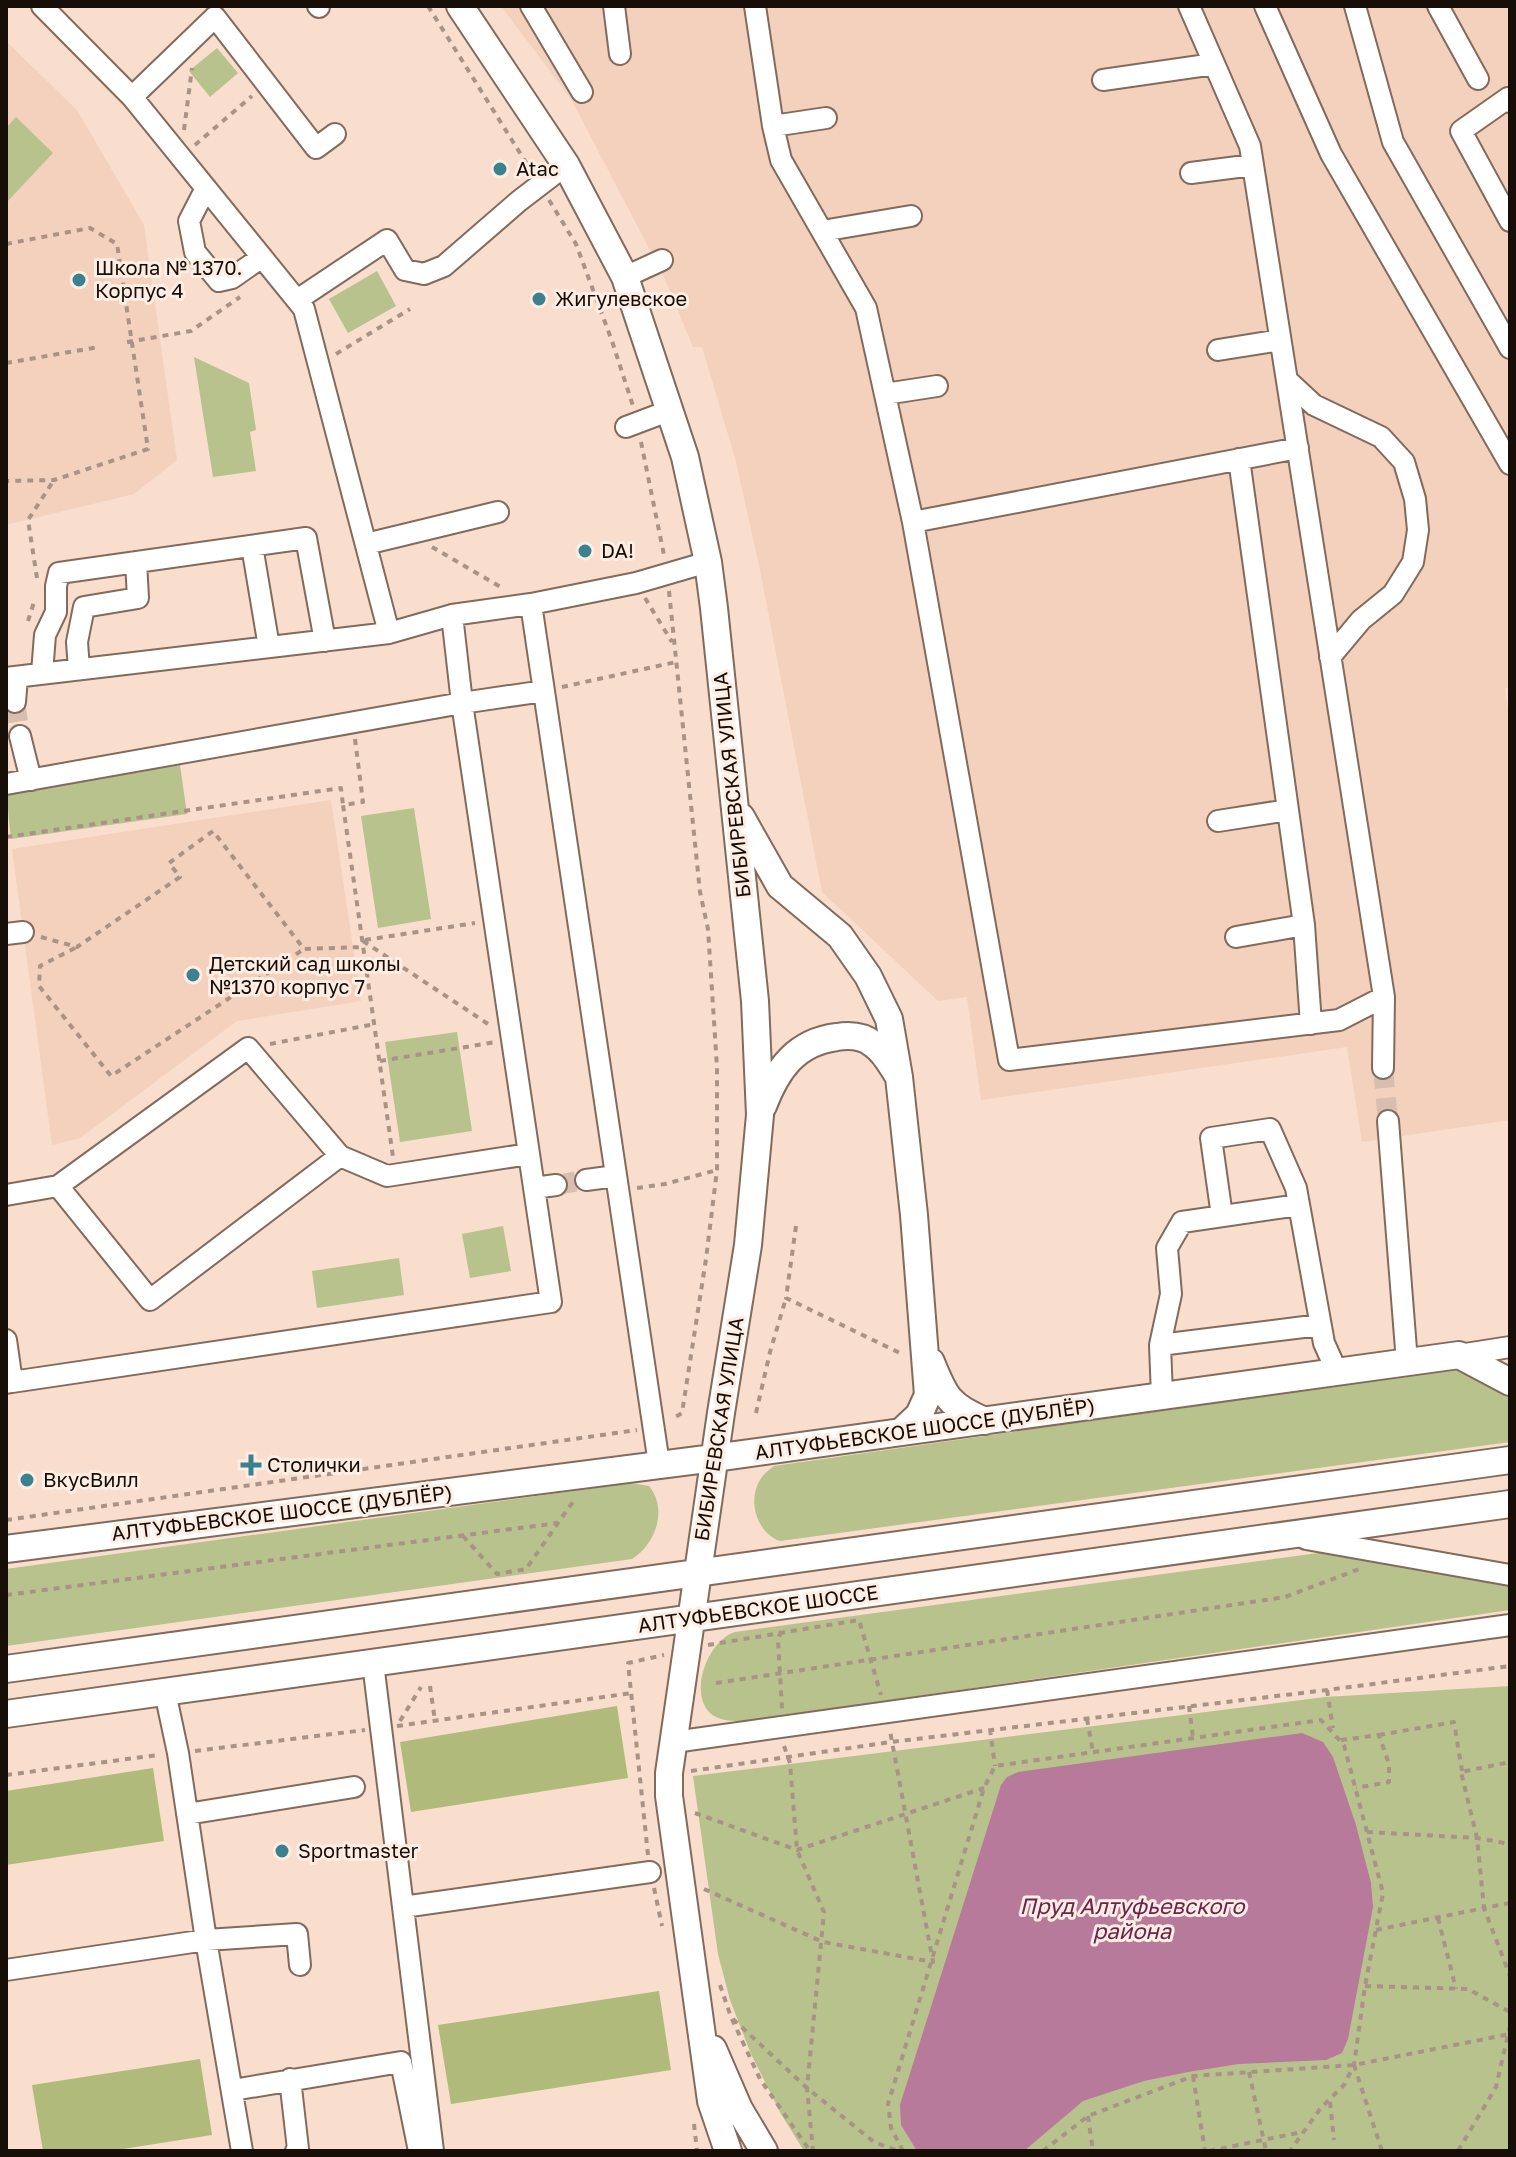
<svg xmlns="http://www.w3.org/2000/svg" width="1516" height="2157" viewBox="0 0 1516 2157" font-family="'Golos Text',sans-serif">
<rect width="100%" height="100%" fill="#f9ddcd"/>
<path fill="#f4d1bd" d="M 501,6 L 1510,6 L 1510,687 L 1505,688 L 1510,725 L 1510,1120 L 1362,1142 L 1347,1047 L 981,1100 L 967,997 L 938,1001 L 822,892 L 759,565 L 735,458 L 702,347 L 693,347 L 664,277 L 571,99 Z
M 6,41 L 77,110 L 144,225 L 177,460 L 134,494 L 6,525 Z
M 331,800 L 361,1001 L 237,1021 L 80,1138 L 52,1145 L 12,849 Z"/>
<path fill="#b8c28c" d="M 217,48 L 238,73 L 210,97 L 189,71 Z
M 16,117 L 53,153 L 6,203 L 6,128 Z
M 377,271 L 396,306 L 348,333 L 329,299 Z
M 194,357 L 249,383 L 256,430 L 250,432 L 256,471 L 213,477 Z
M 180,765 L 187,814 L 11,839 L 6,790 Z
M 414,808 L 431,919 L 378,928 L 361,816 Z
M 457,1032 L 472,1131 L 400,1142 L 385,1042 Z
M 503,1226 L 511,1271 L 470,1278 L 462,1234 Z
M 399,1258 L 404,1295 L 317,1308 L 312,1271 Z
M 1456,1369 L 1510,1394 L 1510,1442 L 780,1541 C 757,1533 747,1501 760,1480 C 763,1474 769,1470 774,1466 Z
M 631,1483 L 649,1486 C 668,1509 656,1544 632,1559 L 6,1646 L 6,1569 Z
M 1326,1552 L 1510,1582 L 1510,1610 L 747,1721 C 735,1721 720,1722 710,1713 C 688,1691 709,1640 735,1632 Z
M 1510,1686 L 1510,2151 L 804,2151 L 781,2114 L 751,2054 L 730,2000 L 718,1954 L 693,1776 L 1325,1697 Z"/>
<path fill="#b0bb7b" d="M 617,1706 L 628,1778 L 411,1812 L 400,1742 Z
M 153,1768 L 164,1841 L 6,1865 L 6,1791 Z
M 659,1991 L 671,2070 L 451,2104 L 438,2025 Z
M 200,2059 L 212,2135 L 110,2151 L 43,2151 L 32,2085 Z"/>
<path fill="#b77a9a" d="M 1302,1733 L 1323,1742 L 1333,1757 L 1356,1825 L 1371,1883 L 1373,1907 L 1348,2039 L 1342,2053 L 1326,2060 L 1239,2064 L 1188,2072 L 1144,2081 L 1083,2101 L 1024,2151 L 917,2151 L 901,2125 L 900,2105 L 1001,1785 L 1007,1777 L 1018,1772 Z"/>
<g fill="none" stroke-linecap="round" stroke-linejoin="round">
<path stroke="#d7beaf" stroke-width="20" stroke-dasharray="20 10" stroke-linecap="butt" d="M 15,702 L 20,736
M 1383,1068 L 1388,1121
M 556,1185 L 586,1180"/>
<g stroke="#826a5c" stroke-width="24">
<path id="minor" d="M 42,6 L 132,97
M 318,6 L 319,7
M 531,6 L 582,92
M 614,6 L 620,54
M 755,6 L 773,126 L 781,160 L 866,308 L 913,522 L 1009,1060 L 1339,1020 L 1384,997
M 1189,6 L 1250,146 L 1384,997 L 1383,1068
M 1265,6 L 1331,154 L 1510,464
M 1355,6 L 1393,142 L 1510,348
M 1438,6 L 1478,79
M 1103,80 L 1214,64
M 1510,102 L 1508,98 L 1461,131 L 1510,221
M 773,126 L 826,118
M 335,134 L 316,148 L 215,17 L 132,97 L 304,309 L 389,633
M 1191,173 L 1253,165
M 206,188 L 189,221 L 195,252 L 219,281 L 232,278 L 262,257
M 822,231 L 911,216
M 625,277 L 662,260
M 297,300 L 387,240 L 405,270 L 424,274 L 444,266 L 519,201 L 566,165
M 1218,350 L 1280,340
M 1287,380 L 1314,405 L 1381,437 L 1404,462 L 1415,499 L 1418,530 L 1413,562 L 1393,594 L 1361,620 L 1330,657
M 885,394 L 937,386
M 626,427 L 671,410
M 1239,459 L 1304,925 L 1311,1024
M 913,522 L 1298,448
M 366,544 L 498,512
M 252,546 L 269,647
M 531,604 L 659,1464
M 79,669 L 77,642 L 84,607 L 138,598 L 136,562
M 42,673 L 45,635 L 56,612 L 56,586 L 59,573 L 306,538 L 325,641
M 6,678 L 389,633 L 452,615 L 531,604 L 636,583 L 708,562
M 15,702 L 17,677
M 20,736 L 31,780
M 6,784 L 462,703 L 452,615
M 1218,821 L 1288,810
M 6,934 L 23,932
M 1236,937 L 1304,925
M 1388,1121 L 1407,1362
M 586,1180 L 616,1176
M 58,1186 L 150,1300 L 340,1156 L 387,1176 L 529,1154
M 534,1188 L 556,1185
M 6,1195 L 58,1186 L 248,1048 L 340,1156
M 1222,1216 L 1211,1138 L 1270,1129 L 1296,1188 L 1324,1343 L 1337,1372
M 6,1340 L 12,1382 L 6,1383
M 1160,1345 L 1320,1325
M 1459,1355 L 1510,1347
M 12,1382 L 551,1302 L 462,703 L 544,691
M 1162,1396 L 1160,1345 L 1171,1294 L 1167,1248 L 1182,1222 L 1299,1205
M 1306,1539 L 1510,1575
M 373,1663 L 433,2151
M 165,1692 L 178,1753 L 206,1940 L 242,2151
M 674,1742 L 1510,1625
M 187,1814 L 354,1787
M 403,1907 L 650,1872
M 6,1970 L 206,1940 L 297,1934 L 300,1965
M 290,2079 L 298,2149 L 296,2151
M 233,2090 L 401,2062 L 419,2151"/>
</g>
<g stroke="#826a5c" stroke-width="30">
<path id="major" d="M 460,6 L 566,165 L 625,277 L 685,457 L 708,562 L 714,608 L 755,1001 L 760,1115 L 748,1245 L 721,1413 L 669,1773 L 669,1796 L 711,2101 L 728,2151
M 741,817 L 780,886 L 840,936 L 868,976 L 889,1019 L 899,1077 L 914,1215 L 928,1395 L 919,1415 L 902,1431
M 763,1106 C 777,1069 796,1042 837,1037 C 850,1035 863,1036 873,1044 C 884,1051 890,1063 897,1074
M 931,1362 C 945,1397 949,1406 985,1421
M 6,1549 L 714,1458 L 1459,1355 L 1510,1382
M 6,1669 L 1510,1460
M 6,1714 L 1510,1504
M 713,2049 L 739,2109 L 764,2151"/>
</g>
<path stroke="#a89386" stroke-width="4" stroke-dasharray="6 6" stroke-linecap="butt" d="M 428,6 L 530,169
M 184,130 L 192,68
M 195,145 L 252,96
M 549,200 L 576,244 L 612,341 L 633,406
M 6,244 L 90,228 L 117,244 L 148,449 L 54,480 L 6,481
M 127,342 L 191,331 L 240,297
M 336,354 L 410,309
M 6,363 L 99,347
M 641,442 L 664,555
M 432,547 L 504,589
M 37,578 L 28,520 L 54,480
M 669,591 L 700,892 L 708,929 L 717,1067 L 717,1170 L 706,1259 L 682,1413 L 672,1419
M 645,598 L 672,642
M 28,621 L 35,599
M 562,687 L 676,662
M 355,739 L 363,802 L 343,805 L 393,1157
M 6,837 L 341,788 L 343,805
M 41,937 L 77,947 L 180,877 L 169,863 L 213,831 L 304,949 L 363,947
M 365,940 L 475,923
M 363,941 L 491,1026
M 75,948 L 40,966 L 39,986 L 111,1076 L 304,949
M 270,1044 L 375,1024
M 380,1061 L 496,1042
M 637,1188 L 665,1184 L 717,1170
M 796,1226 L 786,1298 L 902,1354
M 756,1413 L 770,1352 L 786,1298
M 6,1520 L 637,1430
M 463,1536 L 497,1574 L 526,1569 L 558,1523
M 6,1595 L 558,1523 L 575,1499
M 781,1631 L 778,1640 L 782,1709
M 708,1645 L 859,1620 L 881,1695
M 716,1683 L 1285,1597 L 1362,1568
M 430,1686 L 435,1721
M 1327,1690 L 1333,1728
M 1189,1706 L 1193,1738
M 1087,1719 L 1093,1752
M 400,1721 L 421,1687
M 397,1726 L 632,1693
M 990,1729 L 995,1766
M 1379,1735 L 1454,1722 L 1462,1771
M 1341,1740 L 1379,1735 L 1389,1764 L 1389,1782 L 1356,1788
M 784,1746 L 790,1763 L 797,1850 L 824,1912 L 807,2088 L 813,2151
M 195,1751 L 365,1730
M 691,1771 L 891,1742 L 1327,1690 L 1510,1666
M 6,1775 L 158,1755
M 695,1813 L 797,1850 L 984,1788
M 1367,1832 L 1477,1838 L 1510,1844
M 648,1855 L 628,1663 L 664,1655
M 654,1888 L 662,1926
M 704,1889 L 823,1942 L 933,1962 L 890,1731
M 1510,1903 L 1484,1908 L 1510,1976
M 1438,1918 L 1456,1989
M 1376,1930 L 1484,1908 L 1477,1838 L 1461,1772 L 1510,1762
M 720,1985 L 731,2017 L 760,2079 L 810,2151
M 1365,1986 L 1468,1989 L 1510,2012
M 733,2019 L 807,2088 L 874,2142 L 898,2151
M 1354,2065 L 1382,2151
M 1249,2072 L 1266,2151
M 1193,2076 L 1205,2151
M 1330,2102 L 1334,2140
M 1088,2116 L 1093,2151
M 694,2124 L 697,2151
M 903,2151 L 891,2128 L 888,2104 L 984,1788 L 995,1766 L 1321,1720 L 1344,1745 L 1383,1893 L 1365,1986 L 1354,2065 L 1344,2085 L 1320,2109 L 1290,2151
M 1043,2151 L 1088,2116 L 1193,2076 L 1354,2065 L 1510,2034
M 1209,2151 L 1302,2132
M 1458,2151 L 1496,2087 L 1510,2026"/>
<use href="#minor" stroke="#fff" stroke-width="20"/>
<use href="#major" stroke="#fff" stroke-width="26"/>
</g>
<g fill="#3c818f" stroke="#feede3" stroke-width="3">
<circle cx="500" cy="169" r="8"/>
<circle cx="79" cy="280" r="8"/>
<circle cx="539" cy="299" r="8"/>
<circle cx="585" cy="551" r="8"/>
<circle cx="193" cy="975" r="8"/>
<path d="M247 1453h8v8h8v8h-8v8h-8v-8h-8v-8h8z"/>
<circle cx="27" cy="1480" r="8"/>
<circle cx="282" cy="1851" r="8"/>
</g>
<g text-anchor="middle" stroke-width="6" stroke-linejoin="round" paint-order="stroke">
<g font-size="20" fill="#170e08" stroke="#feede3" text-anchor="start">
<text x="516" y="176">Atac</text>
<text x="95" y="275">Школа № 1370.<tspan x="95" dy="23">Корпус 4</tspan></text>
<text x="555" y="306">Жигулевское</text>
<text x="601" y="558">DA!</text>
<text x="209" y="971">Детский сад школы<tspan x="209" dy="23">№1370 корпус 7</tspan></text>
<text x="267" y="1472">Столички</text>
<text x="43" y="1487">ВкусВилл</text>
<text x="298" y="1858">Sportmaster</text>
</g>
<g font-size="20" fill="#170e08" stroke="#feede3">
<text transform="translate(732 785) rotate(-96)" y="7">БИБИРЕВСКАЯ УЛИЦА</text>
<text transform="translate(719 1429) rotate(-81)" y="7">БИБИРЕВСКАЯ УЛИЦА</text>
<text transform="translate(925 1429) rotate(-8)" y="7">АЛТУФЬЕВСКОЕ ШОССЕ (ДУБЛЁР)</text>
<text transform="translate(282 1513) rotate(-7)" y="7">АЛТУФЬЕВСКОЕ ШОССЕ (ДУБЛЁР)</text>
<text transform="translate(758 1609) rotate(-8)" y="7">АЛТУФЬЕВСКОЕ ШОССЕ</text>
</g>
<g font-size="22" font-style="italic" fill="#6c224e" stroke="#feede3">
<text x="1132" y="1914">Пруд Алтуфьевского<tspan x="1132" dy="25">района</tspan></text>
</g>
</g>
<rect width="1516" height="2157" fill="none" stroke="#170e08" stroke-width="16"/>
</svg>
